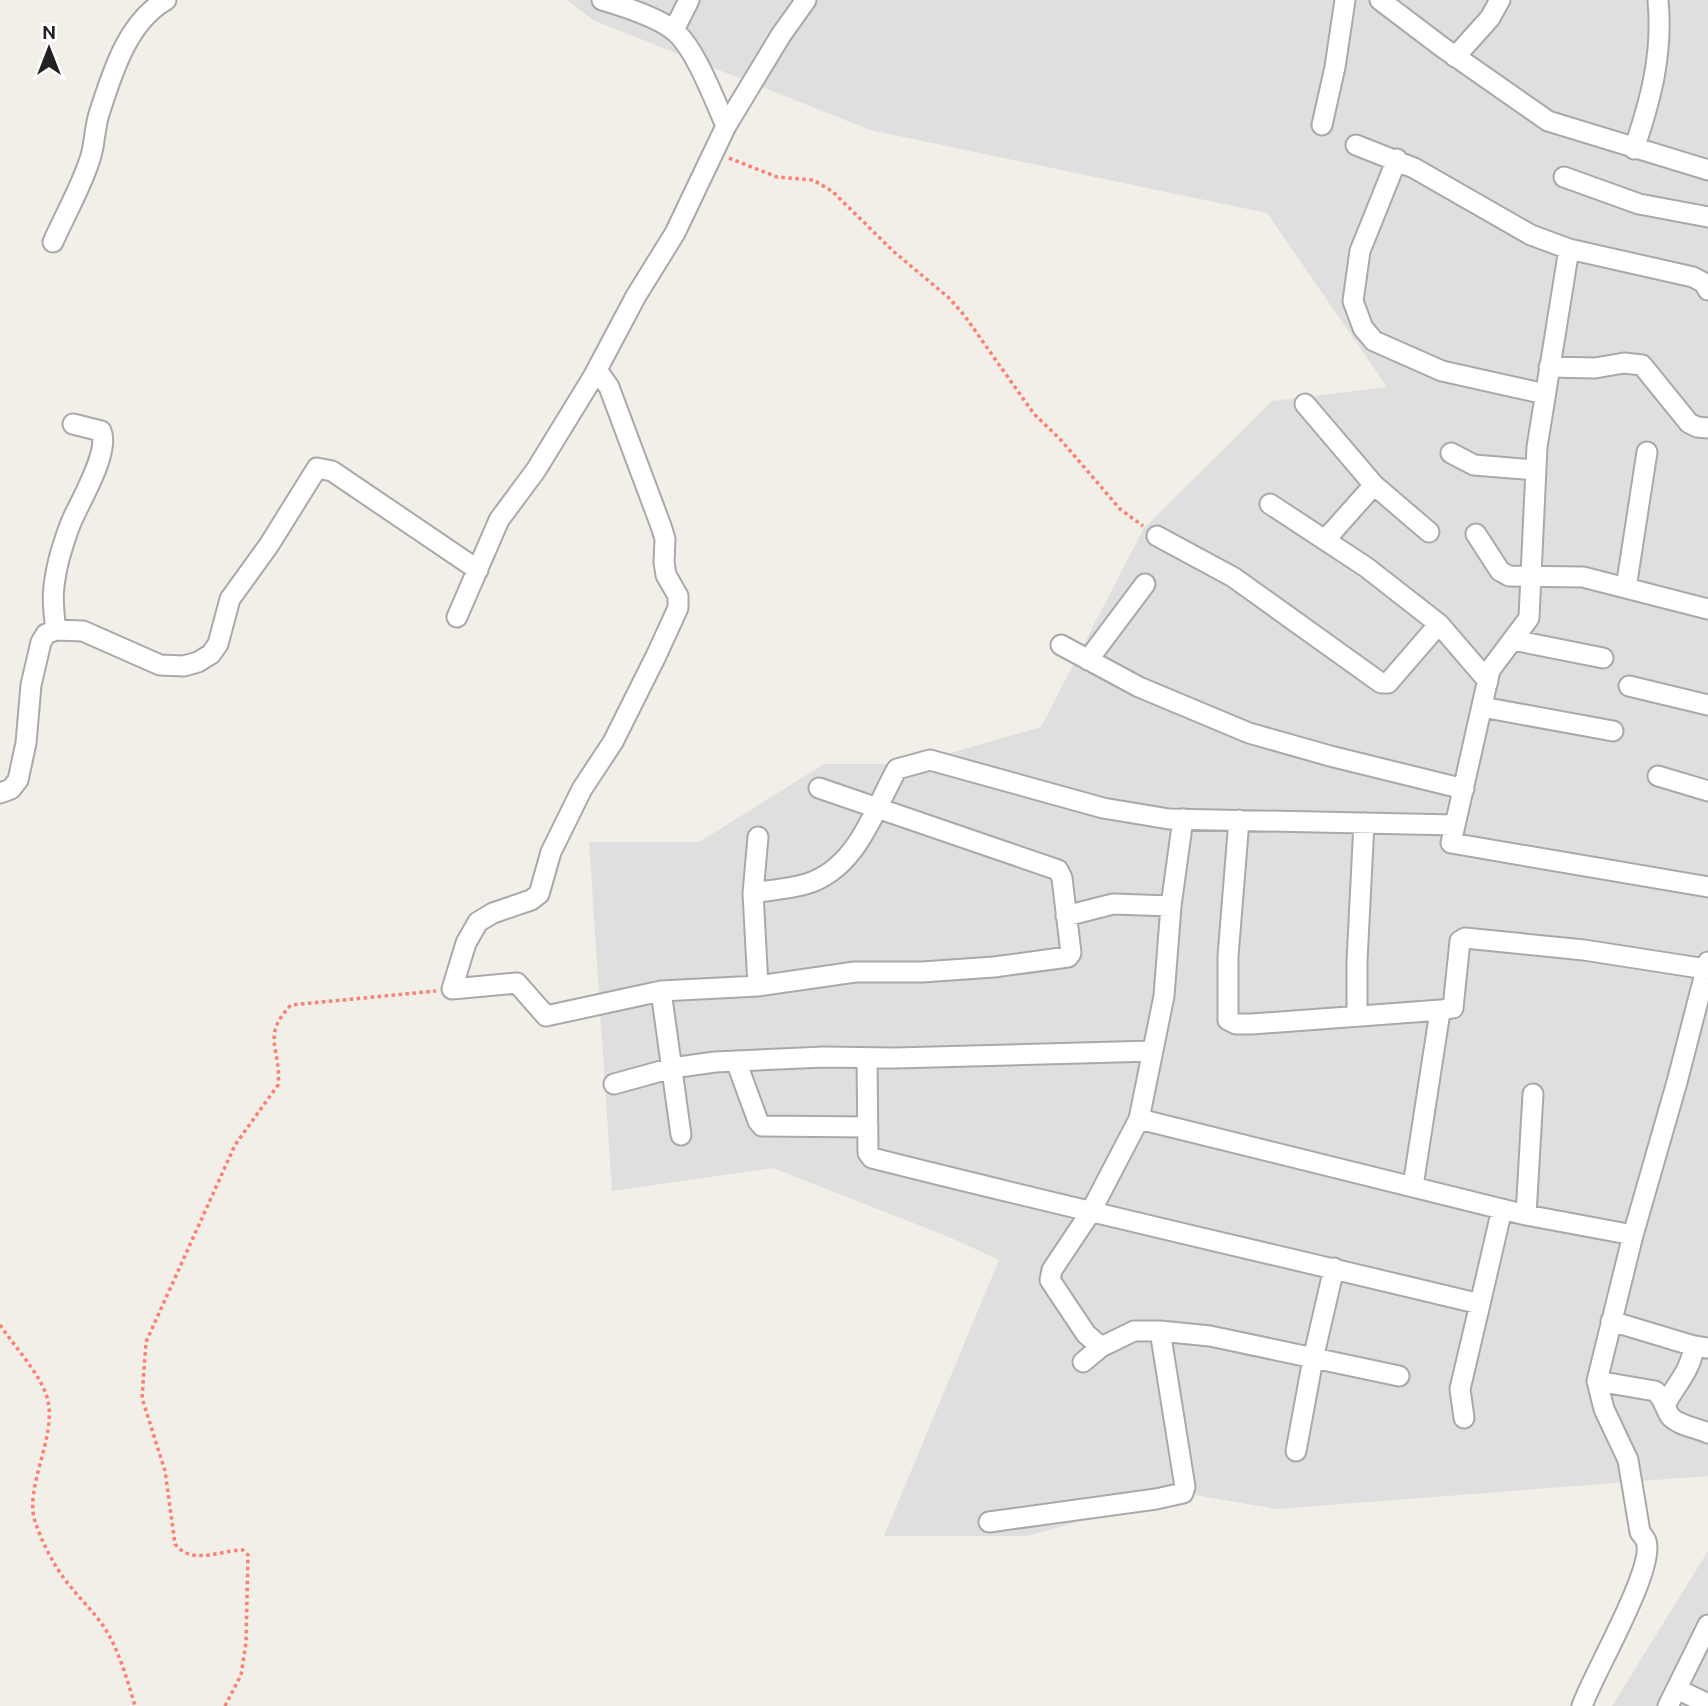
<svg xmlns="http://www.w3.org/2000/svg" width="1708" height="1706" viewBox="0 0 1708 1706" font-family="Ubuntu,sans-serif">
<rect width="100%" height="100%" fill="#f2efe9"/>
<path fill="#e0dfdf" d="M 567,0 L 1708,0 L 1708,1476 L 1277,1509 L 1183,1493 L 1027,1536 L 884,1536 L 999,1260 L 949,1237 L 773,1168 L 612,1191 L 589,842 L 699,842 L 824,764 L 912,764 L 1041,727 L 1144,528 L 1272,401 L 1387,387 L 1267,213 L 870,130 L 593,20 Z
M 1708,1551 L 1708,1706 L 1612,1706 Z"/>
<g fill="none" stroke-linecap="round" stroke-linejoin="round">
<g stroke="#a9a9a9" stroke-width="23">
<path id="minor" d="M 602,0 C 622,6 657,17 673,30 C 694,45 715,101 726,126
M 1380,0 L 1442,47 L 1548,121 L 1708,170
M 674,30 L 689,0
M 1455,57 L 1490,18 L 1500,0
M 1322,125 L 1335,67 L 1345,0
M 1356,145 L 1414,168 L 1531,235 L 1569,249 L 1693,277 L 1704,283 L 1708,290
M 1634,149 C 1651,99 1663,54 1658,0
M 1397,159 L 1360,251 L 1353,301 L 1363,328 L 1374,341 L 1442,371 L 1545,394
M 1564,177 L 1639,204 L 1708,217
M 53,242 C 65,215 80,189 89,162 C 95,147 94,130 99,114 C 112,74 127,22 166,0
M 1569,249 L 1537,447 L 1529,618 L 1490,670 L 1451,843 L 1708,887
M 1549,367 L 1595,368 L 1624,363 L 1642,365 L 1689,423 L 1697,427 L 1708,428
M 597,370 L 609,387 L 661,526 L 665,539 L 664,562 L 666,575 L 678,596 L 678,608 L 656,656 L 613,742 L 582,789 L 551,852 L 539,894 L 531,900 L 493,913 L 478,922 L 466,943 L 452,989 L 517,983 L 546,1016 L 661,991 L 758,986 L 855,972 L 922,972 L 994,967 L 1068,957 L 1071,953 L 1062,878 L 1058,870 L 819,788
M 1305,404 L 1374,485 L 1429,532
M 1451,453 L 1474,465 L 1536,470
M 1270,504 L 1366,567 L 1439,624 L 1488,681
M 1476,534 L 1500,571 L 1509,576 L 1583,577 L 1708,609
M 1157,536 L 1233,577 L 1381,683 L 1388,683 L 1439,624
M 1325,540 L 1374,485
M 1626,588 L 1647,452
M 457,617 L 499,520 L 536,470 L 593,377 L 636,296 L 675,233 L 726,126 L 781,35 L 806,0
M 56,630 C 52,601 52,588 59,559 C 63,545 67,531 73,518 C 82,498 110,451 101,431 L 73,424
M 1513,640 L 1603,658
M 1061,645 L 1139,687 L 1249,733 L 1330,756 L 1464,789
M 1088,660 L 1145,584
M 1629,686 L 1708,705
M 1482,707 L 1613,731
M 1658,776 L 1708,791
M 0,793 L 11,789 L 18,780 L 26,743 L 31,685 L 41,642 L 46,634 L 56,630 L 83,631 L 160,665 L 184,666 L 198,662 L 211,654 L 218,644 L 230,599 L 269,545 L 317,468 L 332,471 L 478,570
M 1239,820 L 1228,956 L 1228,1020 L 1236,1024 L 1252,1024 L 1441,1010
M 753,893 C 770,890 789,889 806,884 C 857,869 874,810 897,769 L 930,760 L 1103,808 L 1169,819 L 1455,825
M 1066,916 L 1113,904 L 1171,906
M 758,986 L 753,893 L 758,837
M 661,991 L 681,1135
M 1357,1015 L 1357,961 L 1364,823
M 867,1058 L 868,1153 L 872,1158 C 1074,1209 1277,1255 1480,1304 L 1460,1389 L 1464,1418
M 736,1061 L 758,1121 L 762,1126 L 868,1127
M 614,1084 L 672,1068 L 715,1062 L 824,1057 L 895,1058 L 1153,1051
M 1139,1119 L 1526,1215 L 1633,1235 L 1677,1082 L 1708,962
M 1413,1186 L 1439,1018 L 1441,1010 L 1453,1008 L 1460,941 L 1465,938 L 1584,950 L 1706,969
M 1526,1215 L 1533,1094
M 1480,1304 L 1502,1209
M 1611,1321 L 1694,1346 L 1708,1348
M 1101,1347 L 1086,1334 L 1050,1280 L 1052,1270 L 1090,1213 L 1139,1119 L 1164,996 L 1171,906 L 1183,819
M 1083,1362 L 1101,1347 L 1134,1331 L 1160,1331 L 1210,1336 L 1399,1376
M 1597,1381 L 1655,1391 C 1664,1398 1664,1407 1670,1416 C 1677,1425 1697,1428 1708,1433
M 1665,1405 C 1676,1384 1691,1371 1694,1346
M 1296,1451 L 1313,1359 L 1334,1268
M 989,1522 L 1156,1499 L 1183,1493 L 1185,1487 L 1160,1331
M 1677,1689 L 1708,1704
M 1582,1706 C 1593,1674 1656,1568 1646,1541 C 1645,1538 1642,1535 1640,1532 L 1628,1460 L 1604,1409 L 1597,1381 L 1633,1235
M 1668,1706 L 1708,1625"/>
</g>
<path stroke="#fa8072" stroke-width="3.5" stroke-dasharray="3.5 3.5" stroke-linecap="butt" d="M 729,158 L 777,177 L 813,180 L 832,191 L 893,251 L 949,298 L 964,315 L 1034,414 L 1060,439 L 1120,509 L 1143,526
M 0,1325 C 14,1346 43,1377 48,1401 C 56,1439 24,1488 35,1521 C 42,1543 55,1568 70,1586 C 81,1600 94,1612 104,1627 C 119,1650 127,1679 135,1706
M 225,1706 L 241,1675 L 246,1643 L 248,1555 L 243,1550 C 220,1550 192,1566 175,1544 L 165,1471 L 142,1398 L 146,1342 L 235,1145 L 278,1085 C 282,1049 260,1037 291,1005 L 436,991"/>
<use href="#minor" stroke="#fff" stroke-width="19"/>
</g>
<g transform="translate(49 49)" stroke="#ffffff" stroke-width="5" paint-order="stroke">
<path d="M0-5L12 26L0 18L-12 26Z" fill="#222222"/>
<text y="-10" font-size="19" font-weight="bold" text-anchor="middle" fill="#222222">N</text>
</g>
</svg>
